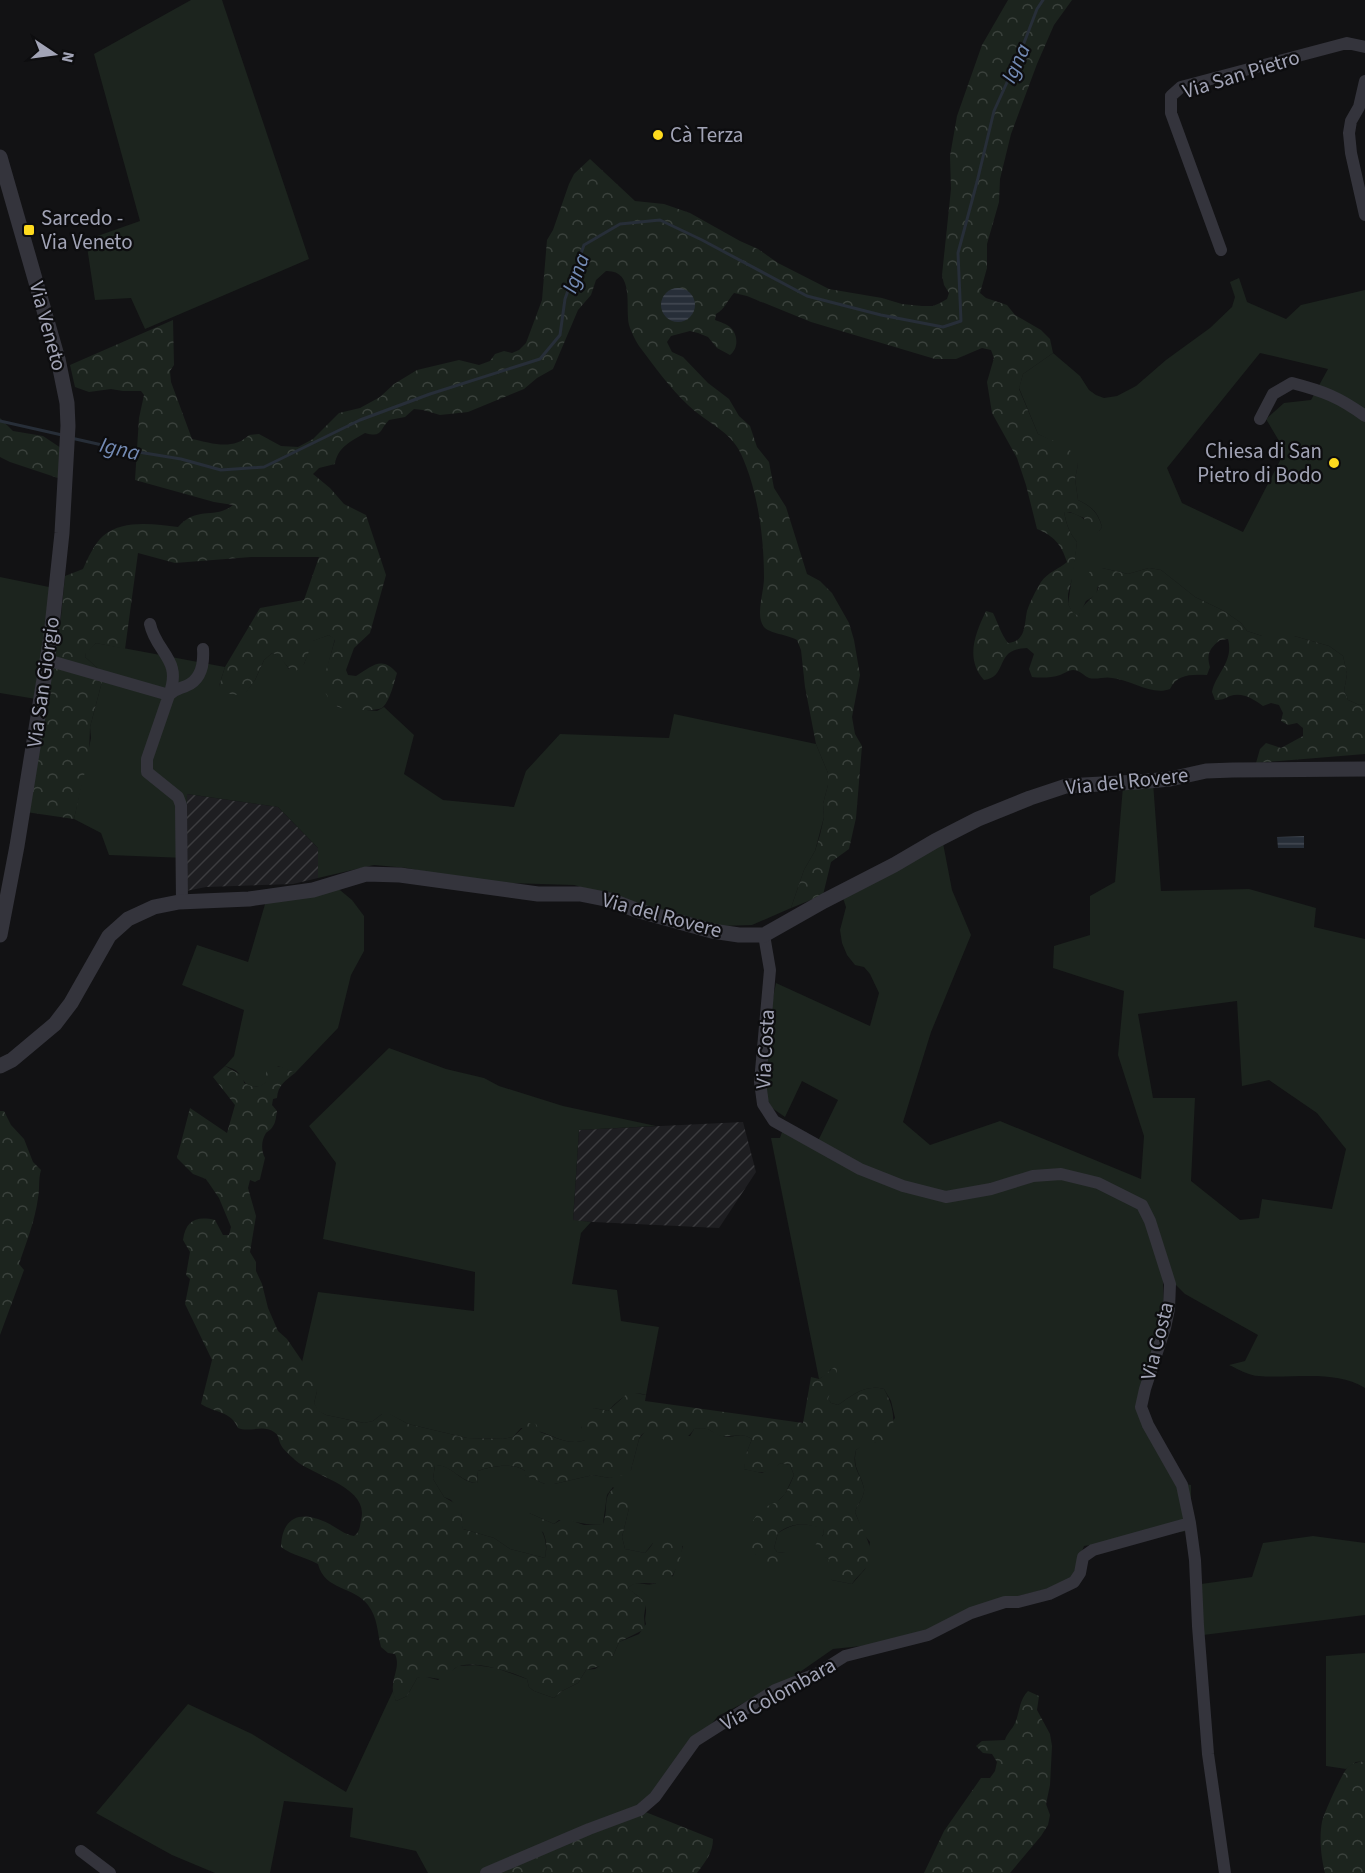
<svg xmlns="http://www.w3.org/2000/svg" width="1365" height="1873" viewBox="0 0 1365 1873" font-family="'Source Sans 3',sans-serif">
<defs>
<pattern id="industrial-furrows" width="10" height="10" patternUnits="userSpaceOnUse" patternTransform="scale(1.5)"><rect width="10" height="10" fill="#1e1e21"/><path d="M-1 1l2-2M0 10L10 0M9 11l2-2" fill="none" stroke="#3c3c3f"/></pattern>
<pattern id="forest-crowns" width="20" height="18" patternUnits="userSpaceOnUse" patternTransform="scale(1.5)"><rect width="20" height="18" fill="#1c241e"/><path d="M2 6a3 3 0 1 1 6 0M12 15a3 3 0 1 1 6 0" fill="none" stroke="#3a413c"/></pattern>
<pattern id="water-rules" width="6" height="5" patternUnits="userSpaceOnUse" patternTransform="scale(1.5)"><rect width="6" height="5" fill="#272e38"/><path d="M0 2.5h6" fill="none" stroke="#434953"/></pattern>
</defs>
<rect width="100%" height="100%" fill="#121214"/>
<path fill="url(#industrial-furrows)" d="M 187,794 L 278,807 L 318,848 L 318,878 L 293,884 L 206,887 L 186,891 Z
M 743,1122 L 756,1172 L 719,1228 L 573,1221 L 579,1130 Z"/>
<path fill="#1c241e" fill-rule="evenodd" d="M 191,0 L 222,0 L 309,259 L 145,329 L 131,298 L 95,300 L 86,240 L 140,221 L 94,54 Z
M 1239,278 L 1247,302 L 1286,319 L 1301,305 L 1365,290 L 1365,704 L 1359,705 L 1348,700 L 1344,691 L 1347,674 L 1343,656 L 1329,646 L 1294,636 L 1262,636 L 1247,631 L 1241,623 L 1224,611 L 1195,597 L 1161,570 L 1149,568 L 1128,574 L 1102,568 L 1096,595 L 1086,601 L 1079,616 L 1073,614 L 1068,604 L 1077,542 C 1069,533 1066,523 1064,512 C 1080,512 1088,522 1097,534 L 1102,527 C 1098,512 1092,507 1078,500 L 1075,479 L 1078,464 L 1048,439 L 1038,434 L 1019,388 L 1023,374 L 1053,353 L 1080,376 L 1089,390 L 1096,395 L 1104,398 L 1117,396 L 1136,386 L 1166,360 L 1210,328 L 1232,307 L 1235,297 L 1230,282 ZM 1260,353 L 1328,369 L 1311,400 L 1284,403 L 1266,419 L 1285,451 L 1243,532 L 1182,503 L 1167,468 Z
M 0,577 L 54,588 L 36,699 L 0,693 Z
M 329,635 L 335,639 L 323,684 L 337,707 L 377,711 L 384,707 L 414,735 L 404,774 L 443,800 L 514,807 L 526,771 L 560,734 L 669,738 L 674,714 L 816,744 L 828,773 L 828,785 L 823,804 L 824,817 L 815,851 L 804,870 L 791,908 L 752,925 L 721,926 L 574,885 L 476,882 L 407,868 L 374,865 L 318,878 L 318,848 L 278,807 L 187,794 L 186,858 L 109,855 L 101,833 L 74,819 L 91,738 L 90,727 L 104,674 L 85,657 L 86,652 L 96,643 L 225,667 L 219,686 L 245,693 L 255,680 L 264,660 L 272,653 L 280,656 L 289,669 L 304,664 L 312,641 Z
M 1153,782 L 1161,891 L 1249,889 L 1316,908 L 1314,927 L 1365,939 L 1365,1388 C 1334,1369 1294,1379 1259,1376 C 1249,1376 1238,1369 1229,1365 L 1245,1361 L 1258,1335 L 1185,1294 L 1171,1280 L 1163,1280 L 1164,1314 L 1140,1401 L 1186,1484 L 1191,1485 L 1191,1508 L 1187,1531 L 1084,1546 L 1072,1578 L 1051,1588 L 994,1602 L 928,1639 L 833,1649 L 787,1681 L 718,1716 L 643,1811 L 483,1873 L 428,1873 L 416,1851 L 350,1837 L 353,1808 L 284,1801 L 270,1873 L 215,1873 L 172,1855 L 96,1813 L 188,1704 L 252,1734 L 346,1792 L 393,1691 L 396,1701 L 407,1696 L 417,1678 L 423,1676 L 438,1680 L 458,1666 L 475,1665 L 496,1668 L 527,1679 L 529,1687 L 534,1691 L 554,1698 L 562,1691 L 578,1683 L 586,1670 L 595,1669 L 613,1656 L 619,1642 L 639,1634 L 646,1624 C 644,1618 646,1616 646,1610 C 646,1598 634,1595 628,1588 C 636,1579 643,1586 653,1584 C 659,1583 666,1578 673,1576 L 683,1546 L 653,1543 L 645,1553 L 625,1549 L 622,1537 L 629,1508 L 613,1487 L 607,1495 L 603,1524 C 587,1526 575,1521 559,1520 L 554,1524 L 529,1513 C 541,1528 549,1538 545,1558 L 510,1549 L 494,1538 L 463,1529 L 461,1522 L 462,1515 L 451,1500 L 444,1497 L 433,1479 L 435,1465 C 452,1464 460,1483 477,1483 L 478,1471 C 490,1466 515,1462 525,1471 L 525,1475 L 545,1484 L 554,1484 L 593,1475 L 610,1478 L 631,1470 L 639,1439 L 646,1430 L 690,1436 L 694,1429 C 713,1426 708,1432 723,1436 C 734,1439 740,1431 752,1439 L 747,1452 L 744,1469 L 762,1473 L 781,1463 L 790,1465 L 794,1475 L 785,1494 L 778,1501 L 755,1555 L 785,1553 L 777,1552 L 774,1548 L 778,1533 C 794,1522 805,1523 823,1528 L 824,1534 L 822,1536 L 822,1555 L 829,1559 L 832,1580 L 852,1584 L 865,1569 L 870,1542 L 864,1535 L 855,1512 C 857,1505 865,1496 864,1489 C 861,1473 852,1469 856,1450 L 865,1443 L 875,1443 L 895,1418 L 891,1401 L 884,1389 C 865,1384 853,1395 838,1405 L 831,1403 L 828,1399 L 831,1369 L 826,1375 L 819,1379 L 771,1138 L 780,1138 L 783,1129 L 816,1145 L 838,1100 L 802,1081 L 785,1117 L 772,1108 L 757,1080 L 776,983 L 870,1026 L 879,993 L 870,974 L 864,967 L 855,965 L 847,955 L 842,943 L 840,930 L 846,907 L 842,895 L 942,838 L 952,890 L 971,935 L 931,1032 L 903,1122 L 930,1145 L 1000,1121 L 1141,1179 L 1144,1136 L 1118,1055 L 1124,991 L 1053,968 L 1054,946 L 1090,935 L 1090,896 L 1115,882 L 1123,786 ZM 1237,1001 L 1242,1086 L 1269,1080 L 1317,1113 L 1346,1149 L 1332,1209 L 1262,1199 L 1259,1218 L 1240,1220 L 1191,1181 L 1195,1098 L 1153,1098 L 1138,1014 Z
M 335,886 L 352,900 L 364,916 L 364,951 L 351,975 L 338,1028 L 295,1073 L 278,1066 L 267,1077 L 267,1082 L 261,1086 C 242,1090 246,1078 235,1070 C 232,1068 228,1067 225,1066 L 234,1056 L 244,1010 L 182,985 L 197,945 L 248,962 L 268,894 Z
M 389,1048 L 446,1069 L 484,1078 L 499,1086 L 563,1106 L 656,1126 L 579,1130 L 573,1220 L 591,1222 L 581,1233 L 572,1284 L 617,1290 L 621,1321 L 659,1327 L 646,1395 C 628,1390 620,1399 608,1411 L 594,1408 L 581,1428 L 586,1434 L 585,1440 C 569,1446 556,1437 541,1432 C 535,1430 528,1429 521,1428 L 513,1437 L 503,1439 L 467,1438 L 408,1424 L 389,1414 L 382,1414 L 373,1421 L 364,1423 L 326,1415 L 318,1411 L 314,1403 L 317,1391 L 302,1362 L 318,1292 L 474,1311 L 475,1272 L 323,1239 L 336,1163 L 309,1126 Z
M 1313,1536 L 1365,1543 L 1365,1615 L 1203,1635 L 1201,1584 L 1252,1577 L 1263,1543 Z
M 1365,1653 L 1365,1761 L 1356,1762 L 1346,1769 L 1326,1766 L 1326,1656 Z"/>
<path fill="url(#forest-crowns)" d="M 1008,0 L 1072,0 L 1054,25 L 1037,64 L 1011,134 L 1000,179 L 999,202 L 987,244 L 987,268 L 980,293 L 986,298 L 1007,305 L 1015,315 L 1041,330 L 1050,339 L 1053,353 L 1023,374 L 1019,389 L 1038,434 L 1065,446 L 1073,453 L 1078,464 L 1075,479 L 1078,500 C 1092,507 1098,513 1102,527 L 1097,534 L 1090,534 L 1084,518 L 1070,512 L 1064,512 C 1066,523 1069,533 1077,542 L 1073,575 L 1068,594 L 1068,604 L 1073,613 L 1079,616 C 1082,602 1095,599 1099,587 L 1089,581 L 1089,572 L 1102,568 L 1128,574 L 1149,568 L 1161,570 L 1195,597 L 1224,611 L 1241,623 L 1247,631 L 1262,636 L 1294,636 L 1329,646 L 1343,656 L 1347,674 L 1344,691 L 1348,700 L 1359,705 L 1365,704 L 1365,754 L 1256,763 L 1260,749 L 1266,743 L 1281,748 L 1303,736 L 1303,728 L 1297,723 L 1288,725 L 1281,721 L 1283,713 L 1279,705 L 1271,703 L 1263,706 C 1253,699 1243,692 1230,696 C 1224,699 1222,700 1215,700 L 1212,692 C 1216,673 1234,662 1228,639 L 1220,640 C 1210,648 1206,654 1210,667 L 1207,675 C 1191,674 1177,674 1170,689 C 1152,696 1132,680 1112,678 C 1105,676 1097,680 1089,678 C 1084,676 1080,670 1073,670 C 1069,670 1063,674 1060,675 C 1051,678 1041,678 1032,677 L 1029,669 L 1034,654 L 1027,648 C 993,649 1009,677 984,680 C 965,659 975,634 986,611 L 993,613 C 998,623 1001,634 1008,643 C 1026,641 1024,626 1027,611 C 1030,602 1036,590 1041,582 C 1048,572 1059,569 1067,562 C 1061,544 1054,536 1037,529 L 1026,485 L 1017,458 L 992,413 L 987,382 L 994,358 L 991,350 L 982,348 L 956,359 L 935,359 L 811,322 L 747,296 L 734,293 C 727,301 725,309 716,314 L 715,320 C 720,322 727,324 730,327 C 738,334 739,348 730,355 L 717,348 L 708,337 L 698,333 L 690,331 L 671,336 L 667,342 L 672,352 L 683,357 L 708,383 L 729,399 L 739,416 L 750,426 L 757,447 L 769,462 L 774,488 L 786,507 L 807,574 L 820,581 L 832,593 L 849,623 L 854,640 L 860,675 L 852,717 L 855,734 L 862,746 L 856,818 L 849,849 L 831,862 L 823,895 L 791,908 L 804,870 L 815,851 L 820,835 L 824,817 L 823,804 L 828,785 L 828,773 L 816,744 L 805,687 L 801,650 L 797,640 C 789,635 768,633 764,627 C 755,616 764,592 764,578 C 764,537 758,491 741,454 C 731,431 705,422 688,405 C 670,388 654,366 639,346 C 635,340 631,331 629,325 C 625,306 635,270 606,271 L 596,280 L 591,295 L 578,310 L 553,369 L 537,378 L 524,389 L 468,412 L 440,415 L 423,410 L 414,409 L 405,417 L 389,420 C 379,430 383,438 365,433 C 351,441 337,448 335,464 L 319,468 L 313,474 L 330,488 L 344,504 L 366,515 L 386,575 L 370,633 L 354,648 L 346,670 L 348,675 L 356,676 C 372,666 382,655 397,673 C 394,683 390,700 383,707 C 379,712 344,710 338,707 C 329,703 325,692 322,684 L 335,640 L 329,635 L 313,641 L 304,664 L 295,672 C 284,667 284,657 272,653 L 264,660 L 255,680 L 245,694 C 234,696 227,695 219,686 L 225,667 L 260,608 L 304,600 L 319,557 L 251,557 L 175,563 L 138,553 L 125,649 L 96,643 L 86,653 L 85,657 L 104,674 L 90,727 L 89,754 L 74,819 L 26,812 L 61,617 L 65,576 L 83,569 C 88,558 94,544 103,536 C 123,519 154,524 178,527 C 198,505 215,520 233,505 L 214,502 L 135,480 L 139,418 L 144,395 L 141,391 L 123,391 L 111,389 L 89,392 L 75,387 L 70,365 L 173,320 L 174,365 L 170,371 L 171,382 L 192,439 C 211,443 233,451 249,435 L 259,434 L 281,446 L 298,447 L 313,439 L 339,413 L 360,408 L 380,397 L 394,384 L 417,370 L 459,360 L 479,365 L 490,361 L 495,354 L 504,351 L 512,353 L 519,350 L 526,343 L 542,300 L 547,240 L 553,230 L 569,184 L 574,174 L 590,159 L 635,201 L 664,204 L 690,213 L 740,241 L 758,249 L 778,263 L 829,289 L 882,298 L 902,304 L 922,306 L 933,306 L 940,303 L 947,299 L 949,293 L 944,285 L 942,275 L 951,189 L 950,156 L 957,116 L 982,45 Z
M 0,418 L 13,431 L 43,436 L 67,452 L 64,480 L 10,462 L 0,457 Z
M 225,1066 L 243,1076 L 244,1083 C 254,1088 259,1088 266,1082 L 266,1069 C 277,1063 285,1068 295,1073 C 285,1081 278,1085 277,1098 L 273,1099 L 272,1105 L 277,1111 C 276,1116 276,1122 273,1126 C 272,1129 268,1131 266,1133 C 261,1141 261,1150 265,1158 L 260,1179 L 255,1182 L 250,1180 L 248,1188 L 256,1216 L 250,1252 L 256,1262 L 256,1271 L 262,1284 L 268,1308 L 278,1331 L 287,1339 L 315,1380 L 317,1391 L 314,1403 L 319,1411 L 326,1415 L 364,1423 L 373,1421 L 382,1414 L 390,1414 L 408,1424 L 467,1438 L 503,1439 L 513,1437 L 528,1423 L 536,1424 L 540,1432 C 555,1437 570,1446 585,1440 L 585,1434 L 581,1432 C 581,1423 586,1413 594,1408 L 608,1411 L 629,1392 L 646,1395 L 645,1401 L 803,1423 L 811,1377 L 819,1379 C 826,1375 830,1369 837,1366 L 836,1387 L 830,1393 L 828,1399 L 831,1403 L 838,1405 C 853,1395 865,1384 884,1389 C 893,1405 895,1417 892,1435 C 878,1446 871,1440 856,1450 C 851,1469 861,1473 864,1489 C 865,1496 857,1505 855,1512 C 860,1527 875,1548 870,1561 C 866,1570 857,1576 852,1584 L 832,1580 L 826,1572 L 829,1559 L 813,1552 L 816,1544 L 824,1534 L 823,1529 C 805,1523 793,1522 778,1533 L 774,1548 L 777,1552 L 785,1553 L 793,1558 L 791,1566 C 779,1567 763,1568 756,1556 C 746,1541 748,1520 763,1509 C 770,1504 778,1503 783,1496 C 788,1490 791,1482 794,1475 L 790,1465 L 781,1463 C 766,1474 762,1474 744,1469 L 745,1457 L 752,1439 C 742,1432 734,1437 723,1436 C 710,1435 715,1426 694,1429 C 687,1441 667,1449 659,1434 C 651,1431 643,1430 639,1439 L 631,1470 L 627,1474 L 610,1478 L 593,1475 L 554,1484 L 545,1484 L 524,1475 L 525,1471 C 515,1462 490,1466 478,1471 L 477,1483 C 460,1482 452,1465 435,1465 L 433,1479 L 444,1497 L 461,1507 L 463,1529 L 494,1538 L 510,1549 L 545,1558 C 547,1547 547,1542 543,1532 C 534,1530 527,1525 524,1516 L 529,1513 L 554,1524 L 564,1518 L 584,1525 L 603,1524 C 610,1506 599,1494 622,1483 L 628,1484 L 631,1500 L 622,1537 L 625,1549 L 645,1553 C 659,1541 657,1520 682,1539 C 684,1553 677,1569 669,1581 C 656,1587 637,1578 628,1588 L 646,1603 L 644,1616 L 645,1629 L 619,1642 L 613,1656 L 604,1665 L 586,1670 L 578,1683 L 562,1691 L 554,1698 L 534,1691 L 529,1687 L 527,1679 C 511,1672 471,1658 455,1668 C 451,1671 449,1676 446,1679 C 435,1680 427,1675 417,1678 L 407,1696 L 396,1701 C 394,1696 392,1691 393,1685 C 394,1674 400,1665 395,1654 L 388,1653 L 381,1647 C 377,1632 378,1618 368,1605 C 354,1586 325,1591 318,1564 C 306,1557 293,1556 281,1547 C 282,1519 298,1510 323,1521 C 334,1525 342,1534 354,1536 C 360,1532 360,1526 361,1520 C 370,1487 315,1477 295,1460 C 291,1456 282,1449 280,1443 C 278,1438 279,1435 274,1432 C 263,1424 249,1433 238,1428 C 231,1411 215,1413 201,1404 L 212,1360 L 185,1304 L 190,1279 L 186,1275 L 190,1252 L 183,1240 C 186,1220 196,1216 215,1220 L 223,1235 L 229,1235 L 231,1227 L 219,1198 L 206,1179 L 193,1174 L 177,1158 L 190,1108 L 227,1133 L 235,1105 L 213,1077 Z
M 0,1111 L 4,1111 L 11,1125 L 24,1139 L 33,1162 L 41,1170 C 38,1180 40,1189 38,1198 C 35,1221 26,1243 19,1264 L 24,1270 L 0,1335 Z
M 1028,1691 L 1039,1696 L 1037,1710 L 1050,1734 L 1052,1746 L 1050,1785 L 1046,1804 L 1050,1815 L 1048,1825 L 1041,1836 L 1010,1873 L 924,1873 L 944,1831 L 981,1778 L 990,1778 L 995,1771 L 997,1762 L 992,1754 L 983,1753 L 976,1746 L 982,1741 L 1005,1740 C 1007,1733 1012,1730 1015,1723 C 1020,1712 1019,1700 1028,1691 Z
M 1365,1761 L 1365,1873 L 1325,1873 C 1321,1858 1319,1837 1322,1822 C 1324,1813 1342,1773 1348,1767 C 1353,1763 1358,1762 1365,1761 Z
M 643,1811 L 713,1839 C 713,1853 705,1862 697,1873 L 483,1873 Z"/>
<path fill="url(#water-rules)" d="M661 305a17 17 0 1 1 34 0a17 17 0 1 1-34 0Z
M 1304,836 L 1304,848 L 1278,848 L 1277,837 Z"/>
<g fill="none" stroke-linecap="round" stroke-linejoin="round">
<path stroke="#272e38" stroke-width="3" d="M 0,421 L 62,435
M 71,438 L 120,449 L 181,459 L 221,470 L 264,467 L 360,420 L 430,394 L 540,359 L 560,335 L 565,299 L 584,245 L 620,224 L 660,220 L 702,240 L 807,296 L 881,315 L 943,327 L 961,321 L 958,253 L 977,182 L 994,111 L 1019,56 L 1037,9 L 1043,0"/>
<path stroke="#34343c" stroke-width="12" d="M 1365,81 L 1359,107 L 1351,121 L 1349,133 L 1351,153 L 1365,215
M 1221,250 L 1171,113 L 1171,96 L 1181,87 L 1347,43 L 1365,47
M 1260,419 L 1273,394 L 1292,383 C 1323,391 1339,397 1365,416
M 150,624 C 156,653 183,659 169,695
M 47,660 L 169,695 L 147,759 L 147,772 L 178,797 L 181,805 L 182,902
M 169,695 C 175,689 179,689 186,686 C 201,680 204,664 203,649
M 764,935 L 770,970 L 760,1082 L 763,1104 L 774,1121 L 860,1169 L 903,1186 L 946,1197 L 991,1189 L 1033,1176 L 1061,1174 L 1098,1183 L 1142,1205 L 1150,1221 L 1170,1284 L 1169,1309 L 1165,1328 L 1145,1389 L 1141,1407 L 1148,1425 L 1182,1485 L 1190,1523 L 1195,1560 L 1198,1626 L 1208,1754 L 1225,1873
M 81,1851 L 110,1873
M 486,1873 L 589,1829 L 640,1810 L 655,1797 L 695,1741 L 775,1690 L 818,1673 L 845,1656 L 928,1635 L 971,1613 L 1005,1602 L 1018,1602 L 1049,1594 L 1074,1582 L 1080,1573 L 1083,1557 L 1093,1550 L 1190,1523"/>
<path stroke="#34343c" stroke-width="15" d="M 0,157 L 58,359 L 67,403 L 68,426 L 62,533 L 51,636 L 17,846 L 0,935
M 0,1066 L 12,1060 L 55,1024 L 71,1003 L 109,936 L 128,919 L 154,907 L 179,902 L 249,899 L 313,890 L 366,874 L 400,875 L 538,894 L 580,894 L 610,900 L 636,910 L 712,931 L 739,935 L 764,935 L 824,901 L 894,865 L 935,841 L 978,819 L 1030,798 L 1066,786 L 1137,782 L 1170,779 L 1206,771 L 1233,770 L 1365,769"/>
</g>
<g fill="#ffdb1e" stroke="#0d0d0f" stroke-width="2">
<circle cx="658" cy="135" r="6"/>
<rect x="23" y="224" width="12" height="12" rx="3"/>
<circle cx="1334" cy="463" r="6"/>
</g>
<g text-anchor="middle" stroke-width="4.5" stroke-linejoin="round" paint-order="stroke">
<g font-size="21" fill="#a2a4b6" stroke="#0d0d0f">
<text transform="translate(1241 74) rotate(-17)" y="7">Via San Pietro</text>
<text transform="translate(48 326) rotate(75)" y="7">Via Veneto</text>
<text transform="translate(43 682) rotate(-82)" y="7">Via San Giorgio</text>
<text transform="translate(1127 781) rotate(-6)" y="7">Via del Rovere</text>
<text transform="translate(662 915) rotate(15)" y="7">Via del Rovere</text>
<text transform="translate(765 1049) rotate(-87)" y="7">Via Costa</text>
<text transform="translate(1157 1341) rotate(-76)" y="7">Via Costa</text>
<text transform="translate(778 1694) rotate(-29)" y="7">Via Colombara</text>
</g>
<g font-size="21" fill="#a2a4b6" stroke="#0d0d0f" text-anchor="start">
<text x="670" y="142">Cà Terza</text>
<text x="41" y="225">Sarcedo -<tspan x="41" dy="24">Via Veneto</tspan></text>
<text x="1322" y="458" text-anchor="end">Chiesa di San<tspan x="1322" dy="24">Pietro di Bodo</tspan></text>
</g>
<g font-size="22" font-style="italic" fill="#748bb5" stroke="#0d0d0f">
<text transform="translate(1015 63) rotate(-66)" y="8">Igna</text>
<text transform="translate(575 273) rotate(-70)" y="8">Igna</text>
<text transform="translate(120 448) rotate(13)" y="8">Igna</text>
</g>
</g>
<g transform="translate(54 54) rotate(103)" stroke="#0d0d0f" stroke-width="4.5" paint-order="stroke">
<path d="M0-4.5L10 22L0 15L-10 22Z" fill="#a2a4b6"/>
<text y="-9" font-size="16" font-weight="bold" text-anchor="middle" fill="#a2a4b6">N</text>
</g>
</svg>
